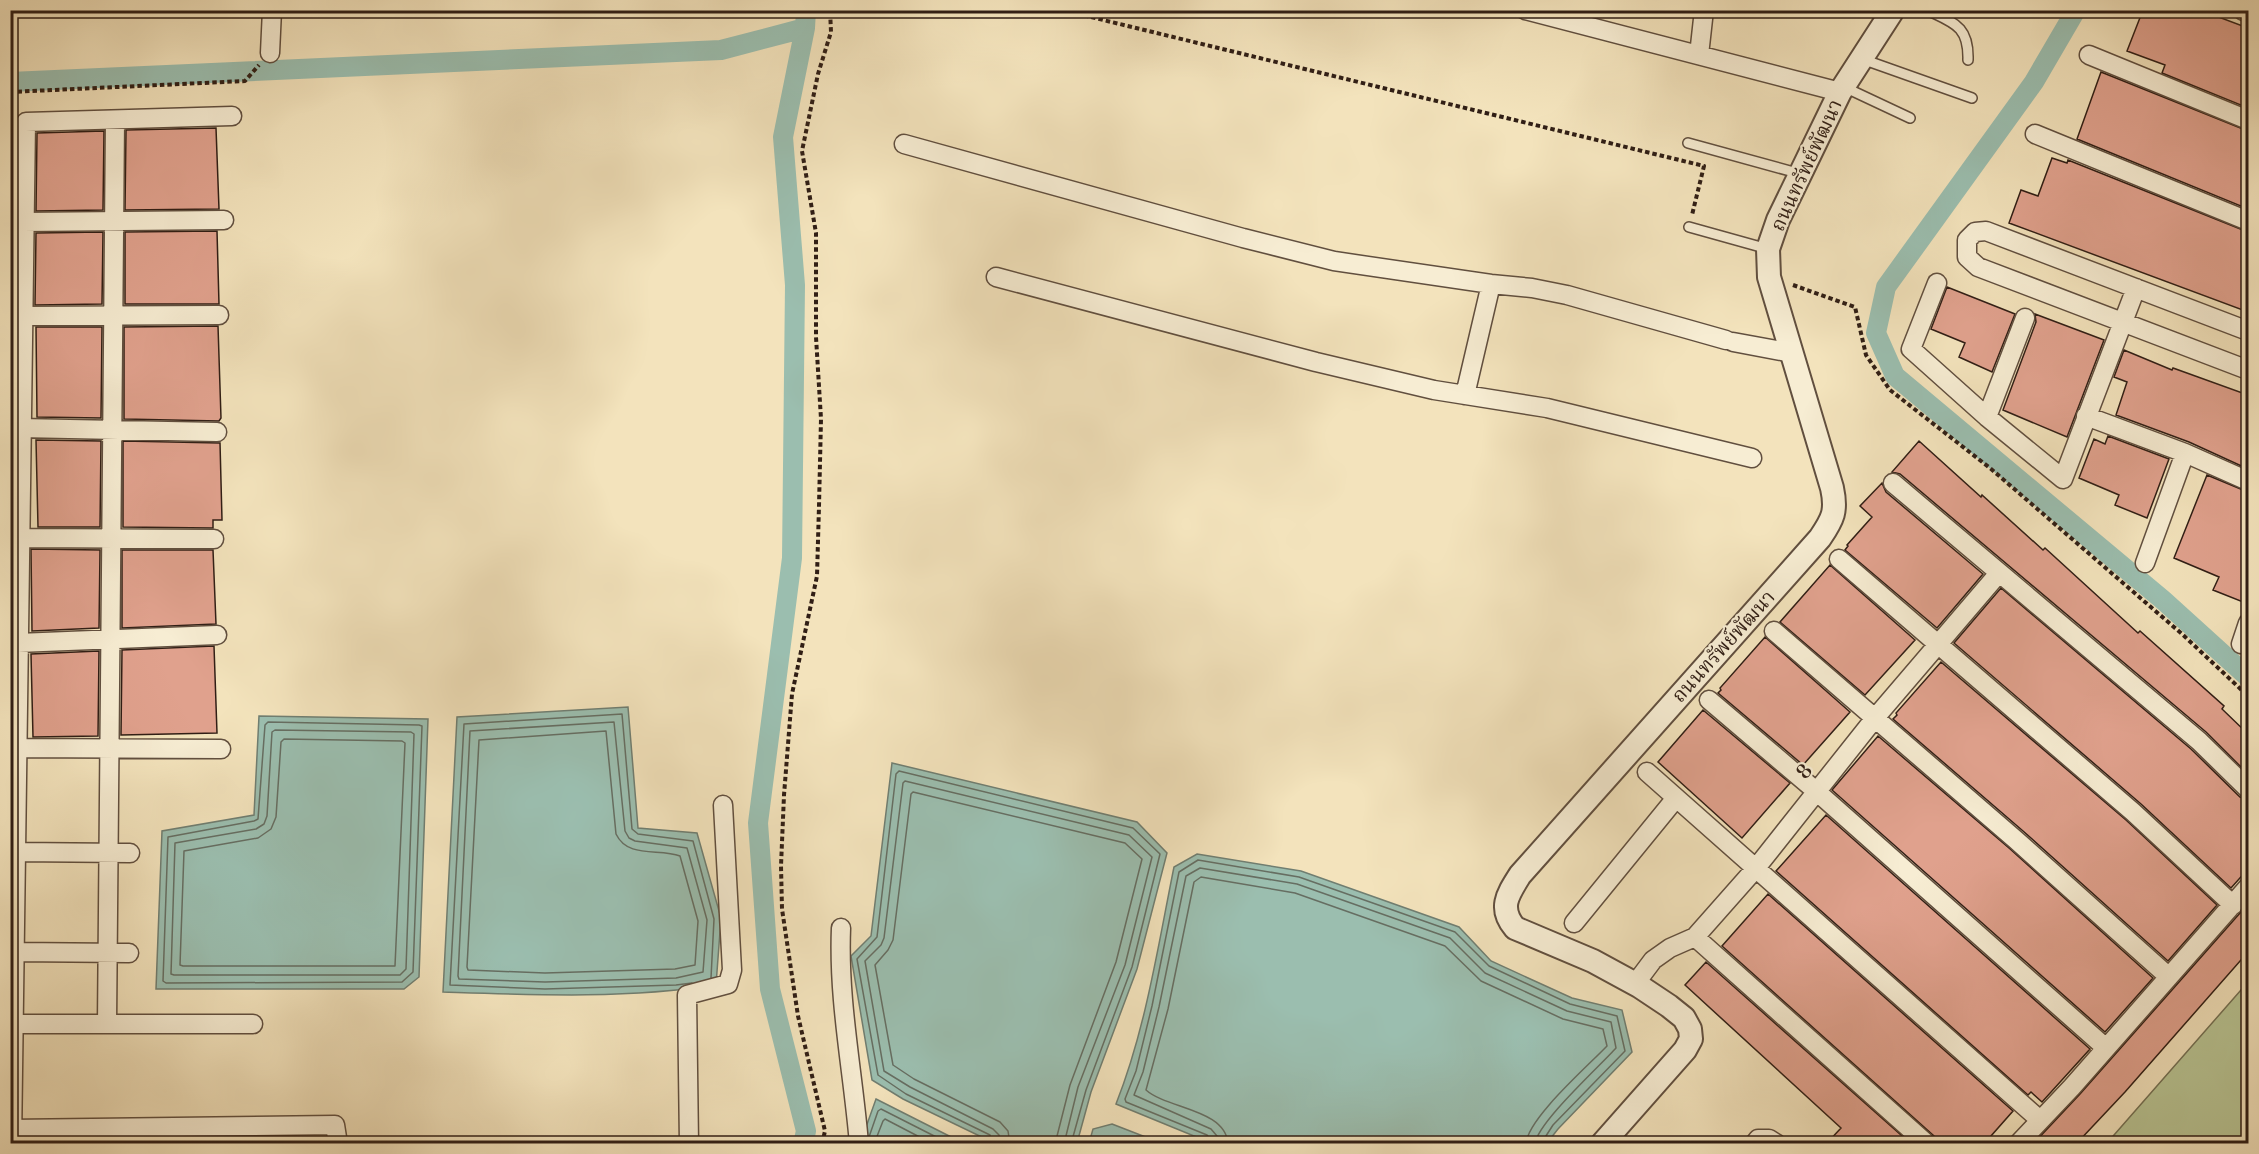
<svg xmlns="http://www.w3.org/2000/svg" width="2259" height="1154" viewBox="0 0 2259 1154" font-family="'Libre Bodoni','Noto Serif Thai',serif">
<rect width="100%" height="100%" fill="#f3e3bc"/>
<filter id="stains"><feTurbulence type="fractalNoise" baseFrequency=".00333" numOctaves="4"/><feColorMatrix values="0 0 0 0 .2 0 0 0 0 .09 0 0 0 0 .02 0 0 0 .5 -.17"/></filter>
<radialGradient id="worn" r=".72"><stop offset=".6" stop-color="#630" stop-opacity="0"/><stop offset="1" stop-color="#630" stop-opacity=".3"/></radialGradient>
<path fill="#b8c493" stroke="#747154" stroke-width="1.5" d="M 2248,982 L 2248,1143 L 2107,1143 Z"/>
<path fill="#9bbeaf" stroke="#707e71" stroke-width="1.5" d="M 628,707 L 638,828 L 697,833 L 721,918 L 716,985 C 626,999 534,995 443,992 L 457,717 Z
M 259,716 L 428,719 L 419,977 L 404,989 L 156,989 L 162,831 L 254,815 Z
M 892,763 L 1137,822 L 1167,853 L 1137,969 L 1091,1092 L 1077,1143 L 994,1143 L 903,1099 L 872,1080 L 851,956 L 871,936 Z
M 1197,854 L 1301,871 L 1459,927 L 1491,961 L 1572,998 L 1622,1010 L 1632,1052 L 1558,1129 L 1547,1143 L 1211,1143 L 1116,1104 C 1146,1028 1158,946 1174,867 Z
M 876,1099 L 963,1143 L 860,1144 Z
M 1112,1124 L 1161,1143 L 1089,1143 L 1093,1129 Z"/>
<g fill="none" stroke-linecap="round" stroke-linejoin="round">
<path stroke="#666e62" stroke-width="1.5" d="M 268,722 L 419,725 L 422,726 L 413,972 L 402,982 L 166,983 L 163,981 L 168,837 L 254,821 L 258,819 L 265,725 Z
M 614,722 L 625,831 L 629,838 L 635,841 L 687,848 L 707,920 L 703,972 L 676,978 L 545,982 L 459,979 L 458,976 L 470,731 Z
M 275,730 L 411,732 L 414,734 L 406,969 L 400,975 L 174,975 L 171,974 L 175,843 L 256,829 L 264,824 L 267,816 L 272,732 Z
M 606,731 L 616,834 C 628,859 659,848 680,856 L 698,921 L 695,965 L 675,969 L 545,973 L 468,970 L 467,967 L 479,740 Z
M 284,739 L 402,741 L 405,743 L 395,966 L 183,966 L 180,965 L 184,851 L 258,838 L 271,829 L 276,817 L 281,742 Z
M 692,983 L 676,985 L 545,989 L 450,985 L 464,724 L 622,714 L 632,829 L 638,834 L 693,841 L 714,919 L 711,978
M 869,1137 L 878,1111 L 881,1109 L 950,1144
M 874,1144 L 883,1121 L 885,1119 L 933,1144
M 993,1144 L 990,1135 L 906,1094 L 878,1075 L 857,959 L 877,937 L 896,774 L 899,771 L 1133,828 L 1160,854 L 1132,967 L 1086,1090 L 1071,1144
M 1001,1144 L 999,1135 L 993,1129 L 910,1087 L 884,1071 L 865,961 L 881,945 L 884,938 L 903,783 L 905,781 L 1129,835 L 1152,857 L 1125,965 L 1078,1087 L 1064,1144
M 1010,1144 L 1008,1131 L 1000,1122 L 914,1079 L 893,1065 L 875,965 L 888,950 L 893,940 L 911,794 L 913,792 L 1125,843 L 1142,859 L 1116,962 L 1070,1085 L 1055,1144
M 1211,1144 L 1210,1139 L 1207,1135 L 1126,1102 L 1125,1099 L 1136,1071 L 1152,1006 L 1179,872 L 1198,860 L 1299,877 L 1455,932 L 1489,966 L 1570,1004 L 1617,1016 L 1625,1051 L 1553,1125 L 1544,1139 L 1543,1144
M 1219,1144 L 1217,1136 L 1211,1129 L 1134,1095 L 1143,1072 L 1159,1007 L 1186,876 L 1200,868 L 1297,884 L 1450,938 L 1485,973 L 1567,1011 L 1611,1022 L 1616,1048 C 1600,1066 1537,1123 1535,1144
M 1228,1144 C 1226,1109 1167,1109 1146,1090 L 1168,1009 L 1194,882 L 1201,877 L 1295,893 L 1445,946 L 1481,981 L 1563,1019 L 1603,1029 L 1607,1046 C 1588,1066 1527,1119 1526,1144"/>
<path stroke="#9bbeaf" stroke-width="20" d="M 2076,10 L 2034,82 L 1886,287 L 1876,333 L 1895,376 L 2163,600 L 2248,677
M 10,82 L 721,50 L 805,28
M 803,1144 L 806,1131 L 770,989 L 758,823 L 792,558 L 795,285 L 783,137 L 805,28 L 806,10"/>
</g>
<path fill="#e0a18d" stroke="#301e15" stroke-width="1.5" d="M 2143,10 L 2200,10 L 2248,28 L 2248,108 L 2162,73 L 2165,65 L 2127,51 Z
M 2101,72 L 2248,131 L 2248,209 L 2077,139 Z
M 216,128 L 219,209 L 125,210 L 126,130 Z
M 104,131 L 103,210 L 36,211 L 37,133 Z
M 2052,158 L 2067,163 L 2068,160 L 2248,232 L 2248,312 L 2009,223 L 2021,190 L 2038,196 Z
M 217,231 L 219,304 L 125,304 L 125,232 Z
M 103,232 L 102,304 L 35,305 L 36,233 Z
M 1947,287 L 2015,314 L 1992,372 L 1959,357 L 1965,343 L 1931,329 Z
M 2035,314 L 2104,340 L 2067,437 L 2003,410 L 2036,322 Z
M 218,326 L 221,418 L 219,421 L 124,419 L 124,327 Z
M 36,327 L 102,327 L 101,418 L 37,417 Z
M 2124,350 L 2172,370 L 2173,368 L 2248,395 L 2248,469 L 2189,442 L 2116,415 L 2127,382 L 2114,377 Z
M 2108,436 L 2169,459 L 2147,518 L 2115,505 L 2119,495 L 2079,478 L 2094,439 L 2105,444 Z
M 36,440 L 101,441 L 100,527 L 38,527 Z
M 123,441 L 220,443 L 222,520 L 213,520 L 213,528 L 123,527 Z
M 1919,441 L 1981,497 L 1982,495 L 2043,550 L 2045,548 L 2138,633 L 2140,631 L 2224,706 L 2222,709 L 2248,734 L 2248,774 L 2206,732 L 1900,474 L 1892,472 Z
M 2207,475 L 2248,492 L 2248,604 L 2213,590 L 2219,577 L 2174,558 Z
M 1882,483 L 1886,492 L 1983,574 L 1937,628 L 1845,550 L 1848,546 L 1847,545 L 1872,517 L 1860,506 Z
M 31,549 L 100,550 L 99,628 L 32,631 Z
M 122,550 L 213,550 L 216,624 L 122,628 Z
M 1830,565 L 1915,640 L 1865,695 L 1780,622 Z
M 2001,588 L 2191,749 L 2240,797 L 2248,800 L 2248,869 L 2231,888 L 2141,804 L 1954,643 Z
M 1765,637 L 1850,712 L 1803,765 L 1718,693 L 1721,690 L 1720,688 Z
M 214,646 L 217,733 L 121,735 L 122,650 Z
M 99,651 L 98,736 L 33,737 L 31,654 Z
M 1941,662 L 2126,820 L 2217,905 L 2168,961 L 2023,831 L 1893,719 L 1897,715 L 1896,713 Z
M 1703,710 L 1790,783 L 1742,838 L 1658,762 Z
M 1878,736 L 2009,848 L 2153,978 L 2105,1032 L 1832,790 Z
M 1826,815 L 2090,1049 L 2042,1102 L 2031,1092 L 2028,1095 L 1776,871 Z
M 1768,894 L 2013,1111 L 1991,1136 L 2000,1143 L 1938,1143 L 1934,1136 L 1722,946 Z
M 2248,904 L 2248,952 L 2125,1092 L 2077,1143 L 2034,1143 L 2080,1094 Z
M 1706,962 L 1910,1143 L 1827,1143 L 1841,1128 L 1685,985 Z"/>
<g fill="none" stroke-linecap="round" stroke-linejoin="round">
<g stroke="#614f3f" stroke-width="12">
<path id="service" d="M 1927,10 C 1954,23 1969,26 1968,60
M 1862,59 L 1972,98
M 1844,87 L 1910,118
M 1688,143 L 1801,174
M 1689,227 L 1768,249"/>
</g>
<g stroke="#614f3f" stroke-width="21">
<path id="minor" d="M 1525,10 L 1840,92
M 2242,10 L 2248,13
M 270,53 L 272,10
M 1699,55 L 1704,10
M 2089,55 L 2248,120
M 2035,134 L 2248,221
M 904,144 L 1243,238 L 1334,261 L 1491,284 L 1532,288 L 1567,295 L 1726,340
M 23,222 L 224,220
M 996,277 L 1316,362 L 1434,390 L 1547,408 L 1752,458
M 1937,283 L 1911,349 L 1987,417 L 2063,479 L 2136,288
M 22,316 L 219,315
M 2248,331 L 1986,231 L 1975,232 L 1967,240 L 1967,257 L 1978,267 L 2248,370
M 1733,342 L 1792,353
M 1465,395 L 1491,284
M 2086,416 L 2185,453 L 2248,481
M 1987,417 L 2025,318
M 20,428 L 217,432
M 1893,483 L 2199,741 L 2248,789
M 19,538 L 214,539
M 1839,559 L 2133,812 L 2233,905
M 2145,563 L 2185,453
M 1774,631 L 2016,840 L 2169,977
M 18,643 L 217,635
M 2241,644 L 2248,623
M 1709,700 L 1816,791 L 2106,1048
M 16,748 L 221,749
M 1647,772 L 2040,1120
M 15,852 L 130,853
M 1574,923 L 1676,798
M 841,928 C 838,1001 853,1071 859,1144
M 1695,937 L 1927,1144
M 14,952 L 129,953
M 1635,984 L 1653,960 L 1670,948 L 1695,937 L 1756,868 L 1875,718 L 1999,573
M 10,1024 L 253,1024
M 107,1024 L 115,120
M 10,1129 L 335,1125 L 338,1144
M 12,1144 L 26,122 L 232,116
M 689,1144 L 687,995 L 728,984 L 732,970 L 723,805
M 1754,1144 L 1758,1139 L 1769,1139 L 1777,1144
M 2018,1144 L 2072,1087 L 2248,887"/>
</g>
<g stroke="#614f3f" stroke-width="26">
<path id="tertiary" d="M 1602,1144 L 1685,1050 L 1691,1039 L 1690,1029 L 1684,1018 L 1669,1006 L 1639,986 L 1593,961 L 1515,928 C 1498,908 1508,894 1520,875 L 1820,538 C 1833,519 1837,511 1832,488 L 1769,277 L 1768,249 L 1778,220 L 1840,92 L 1893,10"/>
</g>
<path stroke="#301e15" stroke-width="4" stroke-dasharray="4.5 3" stroke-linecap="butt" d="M 1062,10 L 1704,166 L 1692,215
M 10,92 L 245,81 L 259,65
M 1793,285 L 1855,307 L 1866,355 L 1890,390 L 1990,468 L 2182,634 L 2248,696
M 822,1144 L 825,1131 L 798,1016 L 782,909 L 781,866 L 784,795 L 792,694 L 817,576 L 819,506 L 821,419 L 816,337 L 816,233 L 802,151 L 818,74 L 831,32 L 830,10"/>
<use href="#service" stroke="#f7edd3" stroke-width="9"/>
<use href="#minor" stroke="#f7edd3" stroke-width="18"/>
<use href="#tertiary" stroke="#f7edd3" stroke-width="22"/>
</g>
<g text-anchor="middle" stroke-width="4.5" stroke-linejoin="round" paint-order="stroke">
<g font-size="20" fill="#301e15" stroke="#f7edd3">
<text transform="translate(1806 165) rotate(-65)" y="7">ถนนทรัพย์พัฒนา</text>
<text transform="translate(1723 646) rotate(-48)" y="7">ถนนทรัพย์พัฒนา</text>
<text transform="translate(1804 771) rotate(-51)" y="7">8</text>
</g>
</g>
<rect width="2259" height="1154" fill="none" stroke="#f3e3bc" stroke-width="36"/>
<rect x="12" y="12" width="2235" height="1130" fill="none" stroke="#301e15" stroke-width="3"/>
<rect x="18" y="18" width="2223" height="1118" fill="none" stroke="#301e15" stroke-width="1.5"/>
<rect width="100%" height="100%" filter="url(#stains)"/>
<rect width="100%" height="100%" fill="url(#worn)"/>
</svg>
